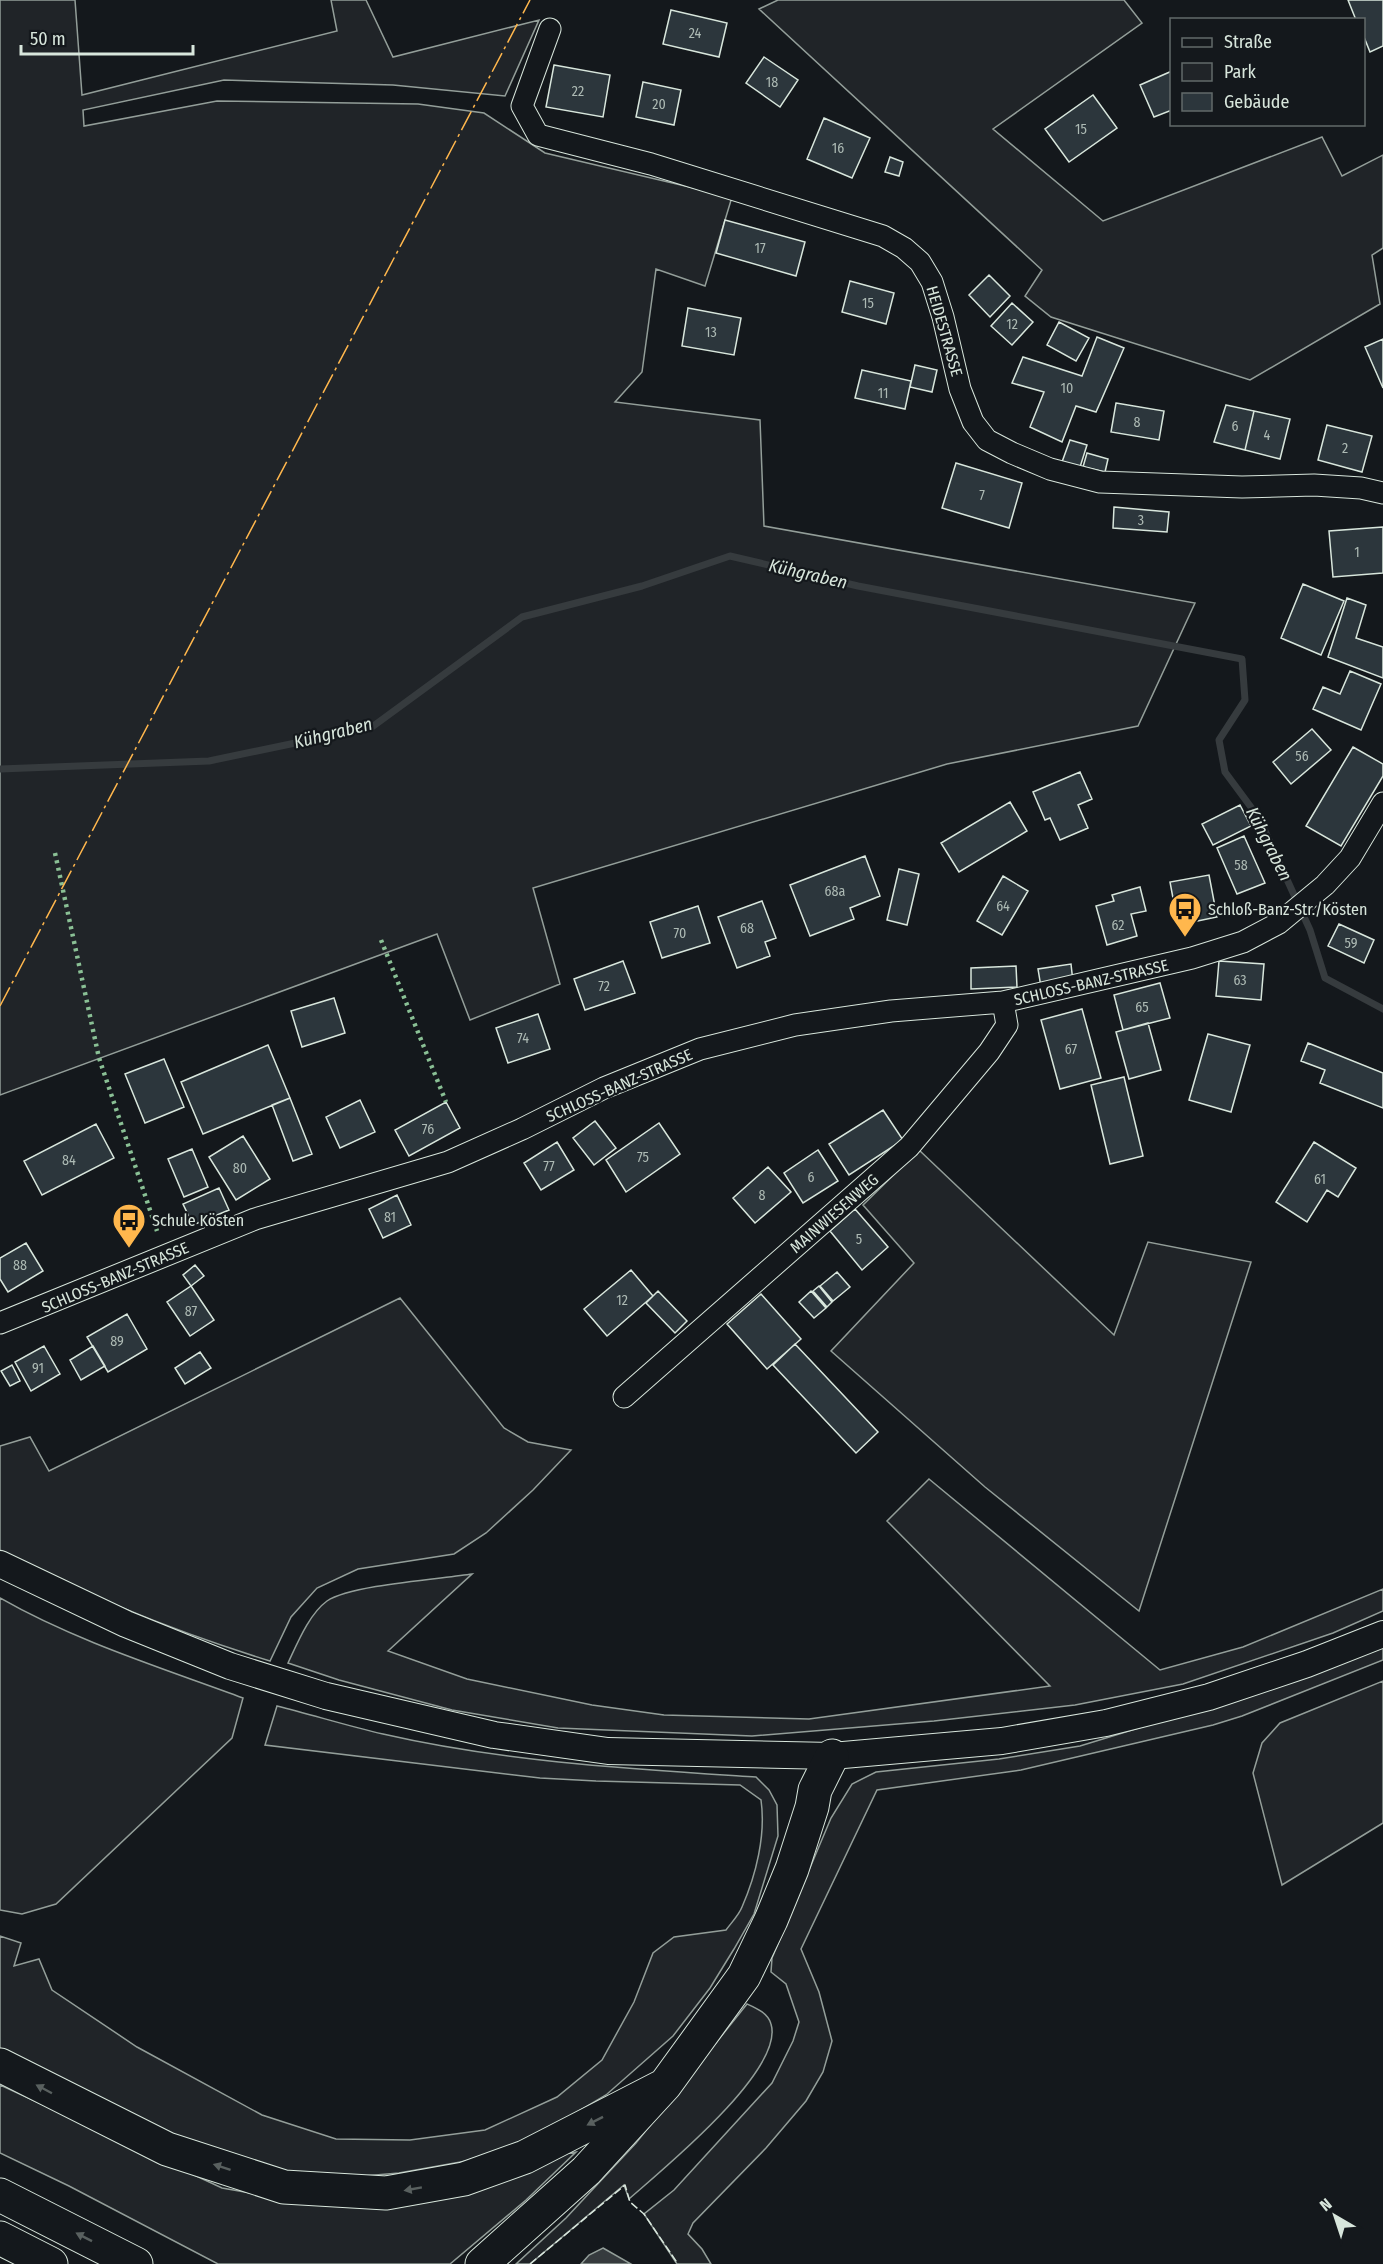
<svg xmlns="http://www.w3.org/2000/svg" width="1383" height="2264" viewBox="0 0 1383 2264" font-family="'Fira Sans Condensed',sans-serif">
<rect width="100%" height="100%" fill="#14181c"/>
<path fill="#202428" stroke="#939e99" stroke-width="1.5" d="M 0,0 L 75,0 L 82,95 L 337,31 L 331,0 L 366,0 L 393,57 L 539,20 L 505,96 L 393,85 L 224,80 L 83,110 L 84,126 L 217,101 L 418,104 L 484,113 L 545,153 L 732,197 L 705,286 L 656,269 L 642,372 L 615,402 L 760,420 L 764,526 L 1195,603 L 1138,726 L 947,764 L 533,888 L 560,984 L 470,1020 L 437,934 L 0,1095 Z
M 778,0 L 1124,0 L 1142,23 L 993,129 L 1103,221 L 1322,137 L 1342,176 L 1383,155 L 1383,248 L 1372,255 L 1380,304 L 1250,380 L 1051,317 L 1025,296 L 1042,270 L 759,9 Z
M 919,1150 L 1114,1335 L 1148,1242 L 1251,1262 L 1139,1611 L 985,1487 L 831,1351 L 914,1263 L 863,1205 Z
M 400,1298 L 504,1428 L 528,1442 L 571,1450 L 533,1490 L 486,1533 L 454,1554 L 358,1569 L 317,1588 L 291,1617 L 270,1661 C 179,1633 84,1595 0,1550 L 0,1446 L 30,1437 L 49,1471 Z
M 929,1479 L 1160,1670 L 1243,1647 L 1383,1589 L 1383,1611 L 1333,1633 L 1183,1684 L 1075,1705 L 934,1721 L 752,1736 L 558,1728 L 452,1710 L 339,1680 L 288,1663 C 297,1644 309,1614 327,1601 C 351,1585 440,1579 472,1574 L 388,1651 L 467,1679 L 592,1705 L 664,1715 L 809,1719 L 1050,1686 L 887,1521 Z
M 0,1598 C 75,1641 162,1668 243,1698 L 232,1738 L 56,1904 L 22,1914 L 0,1910 Z
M 1383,1645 L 1383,1660 L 1242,1716 L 1213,1725 L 1021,1770 L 877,1790 L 801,1949 L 819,1992 L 832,2041 L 823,2072 L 806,2101 L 766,2148 L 693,2223 L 688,2234 L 702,2249 L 711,2264 L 677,2264 L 644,2214 L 674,2190 L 772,2083 L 793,2041 L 799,2022 L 786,1984 L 771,1972 L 772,1958 L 831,1818 L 852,1784 L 876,1772 L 999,1759 L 1080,1746 L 1194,1711 Z
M 1383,1681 L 1383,1823 L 1282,1885 L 1253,1773 L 1262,1743 L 1280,1723 Z
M 277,1706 C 313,1715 348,1726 383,1734 C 505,1762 632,1769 756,1777 L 769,1790 L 777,1805 L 778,1836 L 754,1914 L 734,1949 L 710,1988 L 673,2036 L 606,2095 L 537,2136 L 466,2161 L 399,2173 L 340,2178 L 272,2171 L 196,2149 L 0,2055 L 0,1936 L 21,1943 L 14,1966 L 39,1959 L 52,1990 L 137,2047 L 262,2115 L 336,2139 L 410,2140 L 485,2130 L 557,2097 L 602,2060 L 634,2002 L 653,1953 L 674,1937 L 726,1930 C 731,1923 739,1915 742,1907 C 756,1875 766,1835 761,1800 L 740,1785 L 596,1781 L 540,1778 L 265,1745 Z
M 747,2004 C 756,2008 768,2013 771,2024 C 785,2070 662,2170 629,2199 L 624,2185 L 530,2264 L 516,2264 L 566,2218 L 636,2143 Z
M 0,2085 L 222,2188 L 273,2197 L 576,2152 L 526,2200 L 450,2264 L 218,2264 L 69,2186 L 0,2153 Z"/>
<path fill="#363b3e" stroke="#939e99" stroke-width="1.5" d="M 603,2248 L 631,2264 L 581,2264 L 589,2255 Z"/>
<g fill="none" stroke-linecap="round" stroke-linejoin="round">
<path stroke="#363b3e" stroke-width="7" d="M 0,769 L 209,761 L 372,727 L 522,617 L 642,586 L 730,556 L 858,586 L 1242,659 L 1245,700 L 1219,740 L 1225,772 L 1259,818 L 1310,930 L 1325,978 L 1383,1009"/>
</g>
<path fill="#2c363c" stroke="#d8e6dc" stroke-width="1.5" d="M 1348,0 L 1383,0 L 1383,46 L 1370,52 L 1364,37 L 1364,20 L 1356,20 Z
M 671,10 L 727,23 L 719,57 L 663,44 Z
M 764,57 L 798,80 L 780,107 L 746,83 Z
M 554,65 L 610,75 L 603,117 L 546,107 Z
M 1172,71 L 1172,110 L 1154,117 L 1140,85 Z
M 643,82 L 681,90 L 674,125 L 636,117 Z
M 1093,95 L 1117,128 L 1069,162 L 1045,129 Z
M 824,118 L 870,138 L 852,178 L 807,159 Z
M 890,157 L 903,162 L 899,176 L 885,172 Z
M 725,220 L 805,242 L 796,276 L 716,253 Z
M 989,275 L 1010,296 L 990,317 L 969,295 Z
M 850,281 L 894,293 L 886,324 L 842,312 Z
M 1012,303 L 1033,322 L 1012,345 L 991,326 Z
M 688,308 L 741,318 L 734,355 L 682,346 Z
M 1059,322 L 1089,338 L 1076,361 L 1047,345 Z
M 1097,337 L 1124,348 L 1096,412 L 1076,406 L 1062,442 L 1030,427 L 1044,392 L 1012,383 L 1023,357 L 1082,376 Z
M 1383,339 L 1383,388 L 1365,347 Z
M 915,365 L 937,370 L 932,392 L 910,387 Z
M 862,370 L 911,381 L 905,409 L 855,398 Z
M 1116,403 L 1164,411 L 1159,440 L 1111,432 Z
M 1226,405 L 1254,411 L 1245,450 L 1214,442 Z
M 1254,411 L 1290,419 L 1280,459 L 1245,450 Z
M 1327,425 L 1372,436 L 1362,472 L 1318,460 Z
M 1070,440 L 1087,445 L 1080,467 L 1062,462 Z
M 1087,453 L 1108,459 L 1105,472 L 1083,467 Z
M 956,463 L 1022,483 L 1009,528 L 942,508 Z
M 1114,507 L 1169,512 L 1167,532 L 1113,528 Z
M 1383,527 L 1383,573 L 1333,577 L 1329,531 Z
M 1303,584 L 1344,601 L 1321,655 L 1281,638 Z
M 1347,598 L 1366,605 L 1356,638 L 1383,647 L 1383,678 L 1328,657 Z
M 1350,671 L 1381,684 L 1361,730 L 1313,709 L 1323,687 L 1340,694 Z
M 1312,729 L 1331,750 L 1291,784 L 1273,762 Z
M 1353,747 L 1383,764 L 1383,776 L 1341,846 L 1306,826 Z
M 1080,772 L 1092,799 L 1078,805 L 1088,828 L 1060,840 L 1050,818 L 1045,820 L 1033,792 Z
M 1010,802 L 1027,831 L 959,872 L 941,843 Z
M 1240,805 L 1251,826 L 1213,845 L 1202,824 Z
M 1244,836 L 1265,883 L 1237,894 L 1217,848 Z
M 865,856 L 880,896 L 850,908 L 854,919 L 810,936 L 790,885 Z
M 899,869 L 919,874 L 907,925 L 887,920 Z
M 1209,875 L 1217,917 L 1178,925 L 1170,882 Z
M 1003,876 L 1028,891 L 1002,935 L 977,921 Z
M 1140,887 L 1146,911 L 1131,914 L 1137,936 L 1107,945 L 1096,906 L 1114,901 L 1112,895 Z
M 762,901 L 776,938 L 765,942 L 770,956 L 737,968 L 718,917 Z
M 698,906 L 710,943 L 662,958 L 650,922 Z
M 1339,924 L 1374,940 L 1364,963 L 1328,946 Z
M 623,961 L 635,993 L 585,1010 L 574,979 Z
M 1219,961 L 1264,964 L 1261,1000 L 1216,996 Z
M 1071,964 L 1073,982 L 1041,987 L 1038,969 Z
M 1016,966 L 1017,987 L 971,989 L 971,968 Z
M 1160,983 L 1170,1018 L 1123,1030 L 1114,995 Z
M 334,998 L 345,1033 L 302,1047 L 291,1011 Z
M 1082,1009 L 1101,1078 L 1060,1089 L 1041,1020 Z
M 538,1014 L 550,1049 L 508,1063 L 496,1028 Z
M 1148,1023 L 1161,1070 L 1129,1079 L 1116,1032 Z
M 1208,1034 L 1250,1045 L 1231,1112 L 1189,1100 Z
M 1308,1043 L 1383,1073 L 1383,1108 L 1320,1083 L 1325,1070 L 1301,1061 Z
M 268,1045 L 290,1098 L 203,1134 L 181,1082 Z
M 164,1059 L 184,1107 L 145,1123 L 125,1074 Z
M 1124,1077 L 1143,1156 L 1110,1164 L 1091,1085 Z
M 290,1098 L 312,1154 L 293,1161 L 272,1105 Z
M 360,1100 L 375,1132 L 340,1148 L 326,1117 Z
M 446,1102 L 460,1128 L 409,1156 L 395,1130 Z
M 883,1110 L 903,1140 L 849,1175 L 829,1144 Z
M 595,1121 L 616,1148 L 594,1165 L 573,1138 Z
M 659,1123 L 680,1154 L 626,1192 L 606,1160 Z
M 96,1124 L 114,1158 L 42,1195 L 24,1161 Z
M 243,1136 L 270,1179 L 236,1200 L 209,1157 Z
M 557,1142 L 574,1170 L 541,1190 L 524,1163 Z
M 1314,1142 L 1356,1168 L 1338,1197 L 1327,1190 L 1307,1222 L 1276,1202 Z
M 192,1149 L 208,1187 L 184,1197 L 168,1159 Z
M 818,1150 L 838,1181 L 803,1203 L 784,1173 Z
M 768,1167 L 791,1192 L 755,1223 L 733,1198 Z
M 219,1188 L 229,1210 L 193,1225 L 183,1204 Z
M 397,1195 L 411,1225 L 383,1238 L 369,1209 Z
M 855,1209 L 888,1247 L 862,1270 L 830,1231 Z
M 26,1243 L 43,1271 L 8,1292 L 0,1279 L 0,1258 Z
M 195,1265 L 204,1276 L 191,1286 L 183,1275 Z
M 631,1270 L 653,1296 L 607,1336 L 584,1309 Z
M 837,1272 L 850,1287 L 833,1301 L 820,1286 Z
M 191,1286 L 214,1320 L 190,1336 L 167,1302 Z
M 819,1286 L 832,1302 L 827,1307 L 813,1291 Z
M 658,1291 L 687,1321 L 675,1333 L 646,1303 Z
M 811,1291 L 826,1308 L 814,1318 L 799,1302 Z
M 761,1294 L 801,1339 L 767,1369 L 727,1324 Z
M 127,1314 L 147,1349 L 108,1372 L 87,1337 Z
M 795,1344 L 878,1432 L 856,1453 L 773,1365 Z
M 44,1346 L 60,1374 L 31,1391 L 15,1362 Z
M 93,1346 L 105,1366 L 81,1380 L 70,1360 Z
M 200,1352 L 211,1368 L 185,1384 L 175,1368 Z
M 12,1365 L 20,1381 L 10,1386 L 1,1371 Z"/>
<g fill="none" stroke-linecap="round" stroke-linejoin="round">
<g stroke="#d8e6dc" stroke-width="23">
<path id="minor" d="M 550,29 L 522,106 L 538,135 L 651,164 L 883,236 L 904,248 L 920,262 L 932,282 L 943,317 L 960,389 L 973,422 L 987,440 L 1012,453 L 1050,469 L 1100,482 L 1242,487 L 1314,485 L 1361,488 L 1383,493
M 0,1323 L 255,1219 L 448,1162 L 522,1129 L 604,1088 L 700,1049 L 795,1025 L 891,1011 L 1003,1002 L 1192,958 L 1243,942 L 1279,923 L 1325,885 L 1350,858 L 1383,803
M 624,1397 L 909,1147 L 989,1052 L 1007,1025 L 1003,1002"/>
</g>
<g stroke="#d8e6dc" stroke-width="28">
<path id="tertiary" d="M 0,1564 L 126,1624 L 230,1666 L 326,1696 L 494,1735 L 608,1751 L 832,1756 L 1002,1741 L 1106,1723 L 1209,1697 L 1307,1664 L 1383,1634"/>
</g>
<g stroke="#d8e6dc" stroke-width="35">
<path id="motorway" d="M 0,2065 L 167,2149 L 284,2187 L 386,2193 L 464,2179 L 525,2157 L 665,2085
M 0,2195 L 136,2264
M 0,2238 L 51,2264
M 482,2264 L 586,2171 L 665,2085 L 744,1976 L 771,1920 L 792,1869 L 812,1807 L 815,1790 L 832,1756"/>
</g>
<use href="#minor" stroke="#14181c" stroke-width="21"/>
<use href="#tertiary" stroke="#14181c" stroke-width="26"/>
<use href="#motorway" stroke="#14181c" stroke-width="33"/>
<path stroke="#8ac095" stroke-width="4.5" stroke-dasharray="3 4.5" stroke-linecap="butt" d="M 55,853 L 99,1058 L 157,1231
M 381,940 L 446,1102"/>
<path stroke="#d8e6dc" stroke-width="1.5" stroke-dasharray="8 3" stroke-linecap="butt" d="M 530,2264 L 625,2185 L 630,2202 L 644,2214 L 678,2264"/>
<path stroke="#ffb74d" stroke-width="1.5" stroke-dasharray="21 4.5 3 4.5" stroke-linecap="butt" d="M 0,1006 L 530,0"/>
</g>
<defs><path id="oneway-solid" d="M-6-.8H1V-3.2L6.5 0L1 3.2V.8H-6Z" transform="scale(1.5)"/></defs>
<g fill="#59605f">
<use href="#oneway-solid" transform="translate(44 2089) rotate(-152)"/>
<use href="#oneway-solid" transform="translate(595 2121) rotate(153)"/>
<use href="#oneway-solid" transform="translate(222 2167) rotate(-162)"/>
<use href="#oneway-solid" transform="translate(413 2189) rotate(170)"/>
<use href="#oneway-solid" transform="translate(84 2237) rotate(-153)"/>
</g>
<defs>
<g id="bus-pin" transform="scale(1.725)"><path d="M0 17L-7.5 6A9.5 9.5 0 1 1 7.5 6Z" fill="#ffb74d" stroke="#14181c"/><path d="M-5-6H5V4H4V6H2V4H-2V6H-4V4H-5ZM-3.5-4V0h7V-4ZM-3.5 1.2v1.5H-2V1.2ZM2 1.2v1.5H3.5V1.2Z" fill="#111"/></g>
</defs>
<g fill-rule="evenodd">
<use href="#bus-pin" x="1185" y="909"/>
<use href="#bus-pin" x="129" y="1220"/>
</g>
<g text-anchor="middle" stroke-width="4.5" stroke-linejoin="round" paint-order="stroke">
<g font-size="14" fill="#adbab4">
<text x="695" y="38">24</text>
<text x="772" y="87">18</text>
<text x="578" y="96">22</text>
<text x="659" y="109">20</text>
<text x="1081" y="134">15</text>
<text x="838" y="153">16</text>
<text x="760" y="253">17</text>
<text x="868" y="308">15</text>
<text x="1012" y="329">12</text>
<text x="711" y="337">13</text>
<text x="1067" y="393">10</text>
<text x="883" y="398">11</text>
<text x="1137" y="427">8</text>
<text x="1235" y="431">6</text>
<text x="1267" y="440">4</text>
<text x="1345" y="453">2</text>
<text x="982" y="500">7</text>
<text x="1141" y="525">3</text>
<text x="1357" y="557">1</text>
<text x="1302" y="761">56</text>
<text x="1241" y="870">58</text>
<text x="835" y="896">68a</text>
<text x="1003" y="911">64</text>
<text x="1118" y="930">62</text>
<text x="747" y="933">68</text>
<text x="680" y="938">70</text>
<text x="1351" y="948">59</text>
<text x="1240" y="985">63</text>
<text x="604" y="991">72</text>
<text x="1142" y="1012">65</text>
<text x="523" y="1043">74</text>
<text x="1071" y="1054">67</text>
<text x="428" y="1134">76</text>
<text x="643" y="1162">75</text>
<text x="69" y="1165">84</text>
<text x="549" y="1171">77</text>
<text x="240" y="1173">80</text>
<text x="811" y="1182">6</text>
<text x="1320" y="1184">61</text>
<text x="762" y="1200">8</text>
<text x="390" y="1222">81</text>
<text x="859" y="1244">5</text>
<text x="20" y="1270">88</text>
<text x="622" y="1305">12</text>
<text x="191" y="1316">87</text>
<text x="117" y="1346">89</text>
<text x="38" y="1373">91</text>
</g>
<g font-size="16" fill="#d8e6dc" stroke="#14181c">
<text transform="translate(945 331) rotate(74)" y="6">HEIDESTRASSE</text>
<text transform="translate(1091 982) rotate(-13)" y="6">SCHLOSS-BANZ-STRASSE</text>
<text transform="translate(619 1085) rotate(-24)" y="6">SCHLOSS-BANZ-STRASSE</text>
<text transform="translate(834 1213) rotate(-41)" y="6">MAINWIESENWEG</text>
<text transform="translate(115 1277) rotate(-23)" y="6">SCHLOSS-BANZ-STRASSE</text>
</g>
<g font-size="16" fill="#d8e6dc" stroke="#14181c" text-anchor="start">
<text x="1208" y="915">Schloß-Banz-Str./Kösten</text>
<text x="152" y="1226">Schule Kösten</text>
</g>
<g font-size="18" font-style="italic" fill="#d8e6dc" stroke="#14181c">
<text transform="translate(808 574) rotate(13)" y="6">Kühgraben</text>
<text transform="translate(333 733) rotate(-14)" y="6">Kühgraben</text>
<text transform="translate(1269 844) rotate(63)" y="6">Kühgraben</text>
</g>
</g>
<rect x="1170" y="18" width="195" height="108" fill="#14181c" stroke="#626a69" stroke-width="1.5"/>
<rect x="1182" y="38" width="30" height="9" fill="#14181c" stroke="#626a69" stroke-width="1.5"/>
<text x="1224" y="48" font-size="18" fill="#d8e6dc">Straße</text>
<rect x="1182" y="63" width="30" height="18" fill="#202428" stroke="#626a69" stroke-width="1.5"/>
<text x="1224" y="78" font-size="18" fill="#d8e6dc">Park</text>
<rect x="1182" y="93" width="30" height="18" fill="#2c363c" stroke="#626a69" stroke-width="1.5"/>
<text x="1224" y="108" font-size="18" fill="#d8e6dc">Gebäude</text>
<g transform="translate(1335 2216) rotate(321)" stroke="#14181c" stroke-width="4.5" paint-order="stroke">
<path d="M0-4.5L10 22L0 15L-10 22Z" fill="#d8e6dc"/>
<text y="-9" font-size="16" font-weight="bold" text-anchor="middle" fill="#d8e6dc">N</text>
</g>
<path d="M21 45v9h172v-9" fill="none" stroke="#d8e6dc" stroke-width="3"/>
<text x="30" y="45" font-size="18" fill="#d8e6dc" stroke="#14181c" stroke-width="4.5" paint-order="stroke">50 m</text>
</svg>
